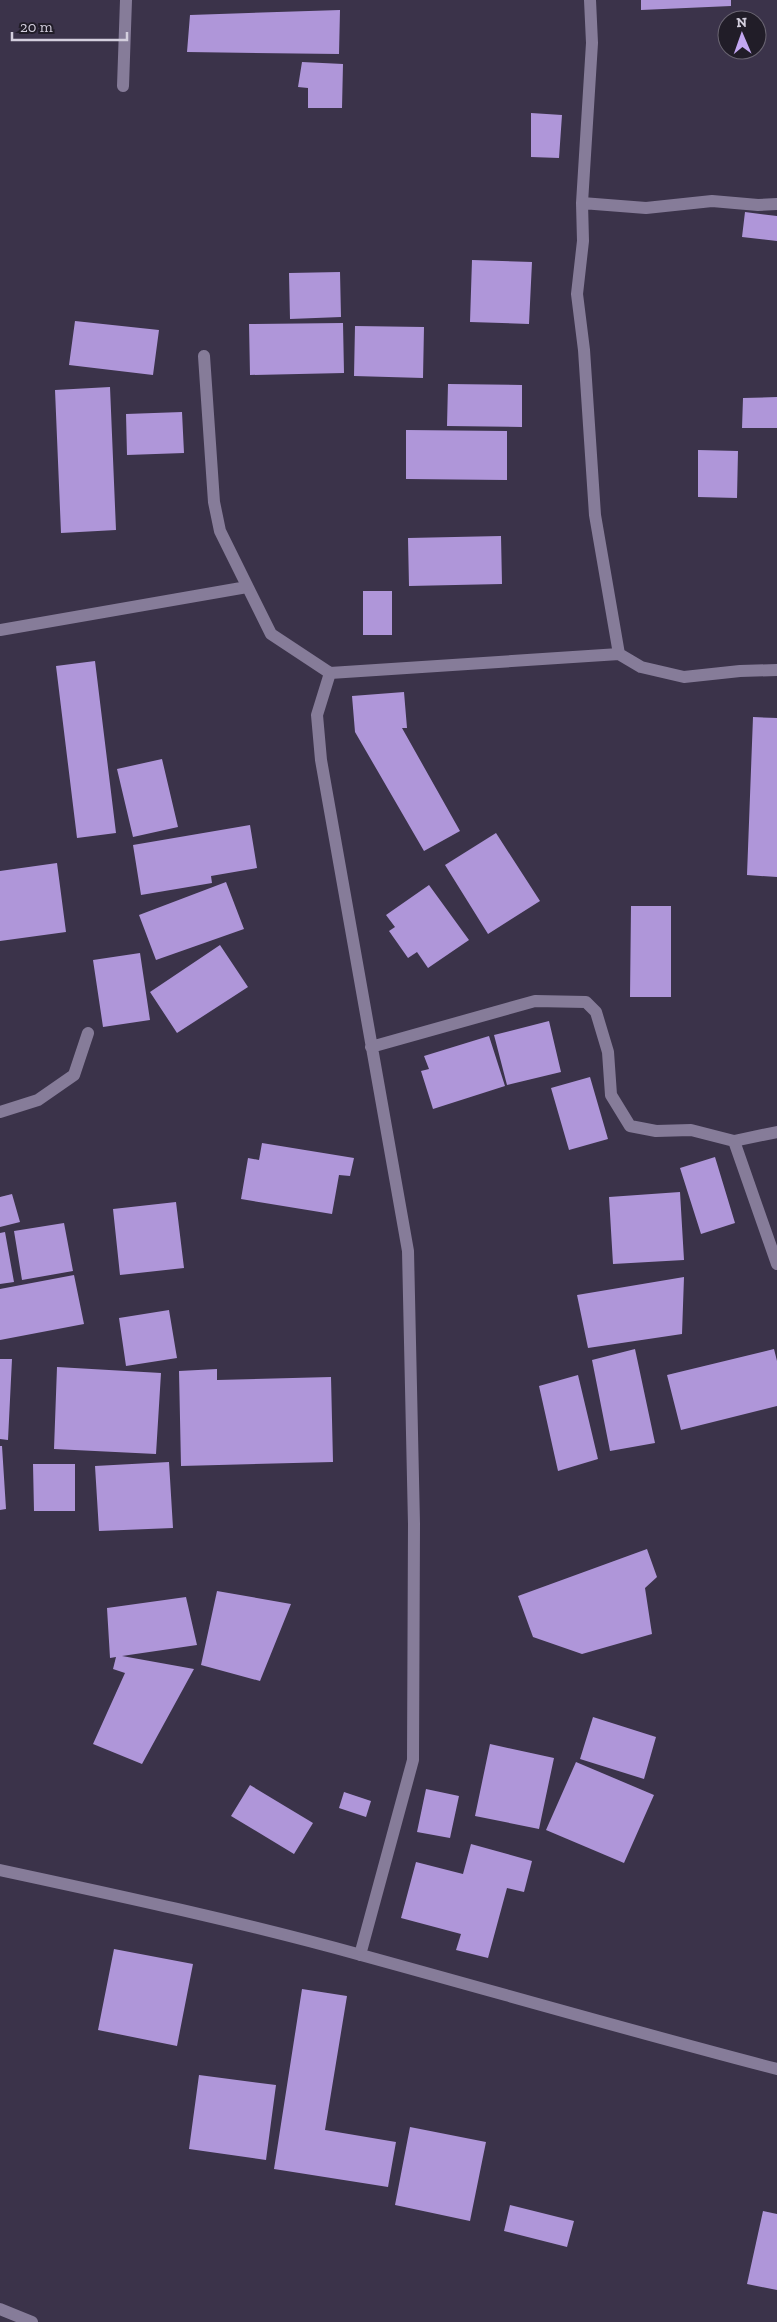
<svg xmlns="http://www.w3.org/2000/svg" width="777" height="2322" viewBox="0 0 777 2322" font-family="'Zilla Slab',serif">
<rect width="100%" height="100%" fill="#3b334a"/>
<path fill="#af96d9" d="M 641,0 L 731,0 L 731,6 L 641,10 Z
M 340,10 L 339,54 L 187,52 L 190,15 Z
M 302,62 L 343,64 L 342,108 L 308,108 L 308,88 L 298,87 Z
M 531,113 L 562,115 L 559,158 L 531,157 Z
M 745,212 L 777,216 L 777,241 L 742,237 Z
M 472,260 L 532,262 L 529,324 L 470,322 Z
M 340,272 L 341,317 L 290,319 L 289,273 Z
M 75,321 L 159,330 L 153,375 L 69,365 Z
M 343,323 L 344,373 L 250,375 L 249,324 Z
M 355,326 L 424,327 L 423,378 L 354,376 Z
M 448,384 L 522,385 L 522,427 L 447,426 Z
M 110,387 L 116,530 L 61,533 L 55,390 Z
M 777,397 L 777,428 L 742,428 L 743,398 Z
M 182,412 L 184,453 L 127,455 L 126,414 Z
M 406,430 L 507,431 L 507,480 L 406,479 Z
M 698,450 L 738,451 L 737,498 L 698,497 Z
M 501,536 L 502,584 L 409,586 L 408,538 Z
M 363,591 L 392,591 L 392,635 L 363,635 Z
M 95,661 L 116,833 L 77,838 L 56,666 Z
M 404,692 L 407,728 L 402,728 L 460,831 L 424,851 L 355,732 L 352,696 Z
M 753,717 L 777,718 L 777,877 L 747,875 Z
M 162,759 L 178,827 L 133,837 L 117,769 Z
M 250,825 L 257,868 L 211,876 L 212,883 L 141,895 L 133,845 Z
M 496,833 L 540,901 L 488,934 L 445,865 Z
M 57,863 L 66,932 L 0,941 L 0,871 Z
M 226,882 L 244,929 L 156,960 L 139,915 Z
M 429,885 L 469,940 L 428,968 L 417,952 L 408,958 L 389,931 L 395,927 L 386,915 Z
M 631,906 L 671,906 L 671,997 L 630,997 Z
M 220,945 L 248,987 L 177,1033 L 150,992 Z
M 140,953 L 150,1020 L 103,1027 L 93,960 Z
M 549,1021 L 561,1072 L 507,1085 L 494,1035 Z
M 489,1036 L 505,1086 L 433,1109 L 421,1071 L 429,1069 L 424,1056 Z
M 590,1077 L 608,1139 L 569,1150 L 551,1088 Z
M 262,1143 L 354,1158 L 350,1176 L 339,1175 L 332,1214 L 241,1199 L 248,1158 L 259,1160 Z
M 715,1157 L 735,1223 L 701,1234 L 680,1168 Z
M 680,1192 L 684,1260 L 613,1264 L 609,1197 Z
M 12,1194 L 20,1222 L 0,1227 L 0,1197 Z
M 176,1202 L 184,1268 L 120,1275 L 113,1209 Z
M 64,1223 L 73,1271 L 22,1280 L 14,1231 Z
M 5,1232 L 14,1282 L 0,1284 L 0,1233 Z
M 74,1275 L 84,1324 L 0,1340 L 0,1289 Z
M 684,1277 L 682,1334 L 588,1348 L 577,1295 Z
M 169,1310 L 177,1358 L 126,1366 L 119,1318 Z
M 635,1349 L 655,1443 L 610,1451 L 592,1360 Z
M 774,1349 L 777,1361 L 777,1406 L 681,1430 L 667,1375 Z
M 0,1359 L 12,1359 L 8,1440 L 0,1439 Z
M 57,1367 L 161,1373 L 156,1454 L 54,1449 Z
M 217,1369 L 217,1380 L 331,1377 L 333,1462 L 181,1466 L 179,1371 Z
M 578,1375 L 598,1459 L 558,1471 L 539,1386 Z
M 0,1446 L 2,1446 L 6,1509 L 0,1510 Z
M 169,1462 L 173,1528 L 99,1531 L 95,1466 Z
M 33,1464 L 75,1464 L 75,1511 L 34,1511 Z
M 647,1549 L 657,1577 L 645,1588 L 652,1634 L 582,1654 L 533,1637 L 518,1596 Z
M 217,1591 L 291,1604 L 260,1681 L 201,1665 Z
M 186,1597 L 197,1645 L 122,1656 L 194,1669 L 142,1764 L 93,1744 L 125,1673 L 113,1669 L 116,1657 L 110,1658 L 107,1608 Z
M 593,1717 L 656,1737 L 644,1779 L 580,1759 Z
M 490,1744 L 554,1758 L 539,1829 L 475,1816 Z
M 576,1762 L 654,1795 L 624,1863 L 546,1830 Z
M 250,1785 L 313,1823 L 294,1854 L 231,1816 Z
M 426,1789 L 459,1796 L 450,1838 L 417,1832 Z
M 344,1792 L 371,1801 L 366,1817 L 339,1808 Z
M 471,1844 L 532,1861 L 524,1892 L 507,1888 L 488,1958 L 456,1950 L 461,1934 L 401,1918 L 416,1862 L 463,1874 Z
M 114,1949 L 193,1964 L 177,2046 L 98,2030 Z
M 302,1989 L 347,1996 L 325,2130 L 396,2142 L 388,2187 L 274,2169 Z
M 199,2075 L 276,2085 L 266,2160 L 189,2149 Z
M 410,2127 L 486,2142 L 470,2221 L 395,2205 Z
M 510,2205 L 574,2221 L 567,2247 L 504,2231 Z
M 763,2211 L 777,2214 L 777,2290 L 747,2284 Z"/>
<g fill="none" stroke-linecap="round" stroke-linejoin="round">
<path stroke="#867c99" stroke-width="12" d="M 590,0 L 592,43 L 582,203 L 583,241 L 577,294 L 584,350 L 595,515 L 619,654 L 641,667 L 684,677 L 740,671 L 777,670
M 123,86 L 126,0
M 582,203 L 646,208 L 712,201 L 758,205 L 777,204
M 204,356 L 214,502 L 220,531 L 271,634 L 330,673 L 317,715 L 321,760 L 408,1251 L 414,1524 L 413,1760 L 360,1955
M 0,630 L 247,587
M 330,673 L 619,654
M 371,1047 L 535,1001 L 586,1002 L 596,1012 L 608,1052 L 611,1095 L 630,1126 L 656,1131 L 691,1130 L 734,1141 L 777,1132
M 0,1112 L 38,1100 L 74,1075 L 88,1033
M 734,1141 L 777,1264
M 0,1870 C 121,1896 242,1922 361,1955 C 500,1993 638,2033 777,2069
M 0,2309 L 32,2322"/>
</g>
<g transform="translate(742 35) rotate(358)"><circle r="24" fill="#211d28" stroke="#696471"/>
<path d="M0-4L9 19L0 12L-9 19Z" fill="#c3a7f2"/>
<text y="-8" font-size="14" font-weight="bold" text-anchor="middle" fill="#d4cfde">N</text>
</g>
<path d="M12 32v8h115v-8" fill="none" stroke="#d4cfde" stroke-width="2.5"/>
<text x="20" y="32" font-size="15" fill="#d4cfde" stroke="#211d28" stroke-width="4" paint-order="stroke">20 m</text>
</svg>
